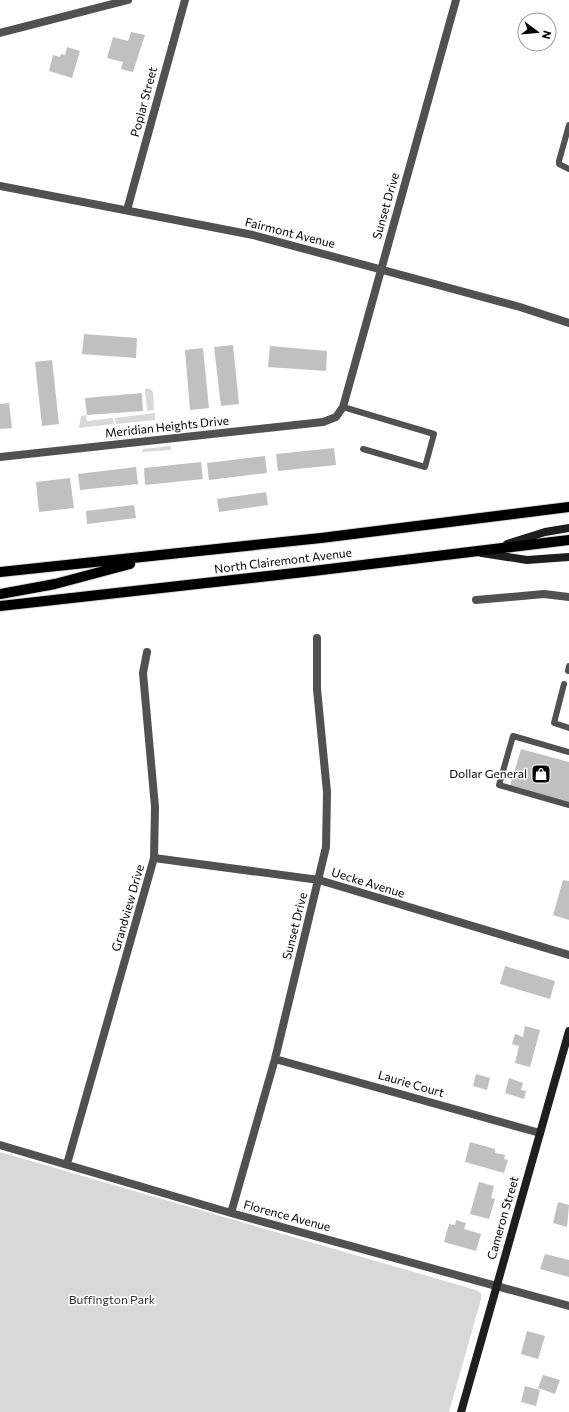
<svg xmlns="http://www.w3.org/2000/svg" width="569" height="1412" viewBox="0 0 569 1412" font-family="Commissioner,sans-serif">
<rect width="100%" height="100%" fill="#fff"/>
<path fill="#d8d8d8" d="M 145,389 L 150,389 L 153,392 L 154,410 L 147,411 Z
M 155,413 L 155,420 L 116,424 L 115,418 Z
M 86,415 L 87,421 L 113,418 L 114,424 L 79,428 L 81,416 Z
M 171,446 L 171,450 L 142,452 L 143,449 Z
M 0,1152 L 476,1290 L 481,1293 L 481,1299 L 449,1412 L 0,1412 Z"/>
<path fill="#c0c0c0" d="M 131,32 L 145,35 L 133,72 L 121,69 L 123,62 L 107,58 L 113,37 L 128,41 Z
M 67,47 L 80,51 L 72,78 L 49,71 L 53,55 L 60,57 L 61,54 L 65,55 Z
M 84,334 L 137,338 L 136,358 L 82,354 Z
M 233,345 L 239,404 L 221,406 L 214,347 Z
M 270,346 L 327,351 L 326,371 L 268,367 Z
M 203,348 L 209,408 L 190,410 L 185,350 Z
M 52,360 L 59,424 L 42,426 L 35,362 Z
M 142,393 L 143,411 L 87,415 L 85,398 Z
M 9,403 L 12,428 L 0,429 L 0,404 Z
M 334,448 L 336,465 L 278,471 L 276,454 Z
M 265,456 L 267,473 L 209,480 L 207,463 Z
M 201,462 L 203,479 L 145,485 L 144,468 Z
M 136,467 L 138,484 L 80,490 L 78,474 Z
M 70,478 L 74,508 L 39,512 L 36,482 Z
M 266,492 L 268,505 L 219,512 L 217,499 Z
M 134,505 L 136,518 L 87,524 L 86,511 Z
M 521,749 L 569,762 L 569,803 L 510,786 Z
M 563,880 L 569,881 L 569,920 L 553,915 Z
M 505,966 L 555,981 L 550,999 L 500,984 Z
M 525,1026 L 540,1030 L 530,1067 L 515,1063 L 519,1046 L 512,1044 L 515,1034 L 523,1037 Z
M 476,1074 L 490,1078 L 487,1090 L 473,1086 Z
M 509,1078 L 523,1083 L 521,1090 L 526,1091 L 524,1099 L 505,1093 Z
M 470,1142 L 495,1149 L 495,1153 L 505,1155 L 504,1159 L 508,1160 L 504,1173 L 465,1162 Z
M 479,1182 L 494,1186 L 491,1198 L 495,1199 L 489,1219 L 470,1214 Z
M 558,1202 L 569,1205 L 567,1227 L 553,1223 Z
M 456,1220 L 466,1223 L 464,1229 L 481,1234 L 476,1251 L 444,1242 L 449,1224 L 455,1225 Z
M 545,1254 L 569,1260 L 569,1277 L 540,1269 Z
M 527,1331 L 545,1336 L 538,1359 L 521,1354 Z
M 543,1375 L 560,1380 L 555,1394 L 538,1388 Z
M 525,1386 L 540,1390 L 536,1406 L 521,1402 Z"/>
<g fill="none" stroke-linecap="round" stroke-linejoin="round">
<g stroke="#dbdbdb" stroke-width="12">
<path id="primary" d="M 0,572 L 321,538 L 569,507
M 0,594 L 55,584 L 130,564
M 0,606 L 313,571 L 569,540"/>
</g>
<path stroke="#515151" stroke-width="6" d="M 569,125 L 559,161 L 559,164 L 569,169
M 343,407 L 434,434 L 425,467 L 363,449
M 568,671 L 569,666
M 564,684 L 554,723 L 569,728
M 569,752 L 513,736 L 499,785 L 569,805"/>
<path stroke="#515151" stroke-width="8" d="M 0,33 L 128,0
M 0,186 L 253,235 L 520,307 L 569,323
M 127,210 L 185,0
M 0,457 L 323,422 L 336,417 L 343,407 L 456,0
M 476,600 L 544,594 L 569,597
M 154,858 L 319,880 L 569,955
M 275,1059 L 540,1133
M 0,1145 L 231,1213 L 569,1306
M 67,1164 L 154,858 L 155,807 L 143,673 L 147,652
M 231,1213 L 275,1059 L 326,847 L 327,792 L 317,689 L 317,638"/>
<path stroke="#1e1e1e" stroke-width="8" d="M 507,544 L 545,532 L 569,528
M 482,553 L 527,560 L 569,557
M 461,1412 L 569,1031"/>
<use href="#primary" stroke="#000" stroke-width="10"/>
</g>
<defs>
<g id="shop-square" transform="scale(1)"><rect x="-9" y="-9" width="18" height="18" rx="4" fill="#000" stroke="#fff"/><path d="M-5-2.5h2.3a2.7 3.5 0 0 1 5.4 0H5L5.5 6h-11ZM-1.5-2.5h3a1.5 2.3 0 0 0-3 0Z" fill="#fff"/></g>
</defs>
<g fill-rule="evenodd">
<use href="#shop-square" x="541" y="774"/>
</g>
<g text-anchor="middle" stroke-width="3" stroke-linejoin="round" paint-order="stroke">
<g font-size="12" fill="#000" stroke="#fff">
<text transform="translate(144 102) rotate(-75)" y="4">Poplar Street</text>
<text transform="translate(386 206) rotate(-74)" y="4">Sunset Drive</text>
<text transform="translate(290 233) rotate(14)" y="4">Fairmont Avenue</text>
<text transform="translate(167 427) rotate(-6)" y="4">Meridian Heights Drive</text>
<text transform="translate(283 561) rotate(-7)" y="4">North Clairemont Avenue</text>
<text transform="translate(368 883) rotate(17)" y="4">Uecke Avenue</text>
<text transform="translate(128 908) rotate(-74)" y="4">Grandview Drive</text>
<text transform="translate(295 926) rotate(-76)" y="4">Sunset Drive</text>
<text transform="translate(411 1084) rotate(16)" y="4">Laurie Court</text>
<text transform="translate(287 1216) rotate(15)" y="4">Florence Avenue</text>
<text transform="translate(503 1218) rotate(-74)" y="4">Cameron Street</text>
</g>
<g font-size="12" fill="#000" stroke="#fff" text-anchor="end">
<text x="527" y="778">Dollar General</text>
</g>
<g font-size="12" fill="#2f2f2f" stroke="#fff">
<text x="112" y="1304">Buffington Park</text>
</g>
</g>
<g transform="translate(537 32) rotate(106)"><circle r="19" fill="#ffffff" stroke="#999999"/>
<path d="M0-3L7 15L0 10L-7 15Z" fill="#000000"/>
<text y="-6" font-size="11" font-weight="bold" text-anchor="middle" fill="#000000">N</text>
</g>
</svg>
